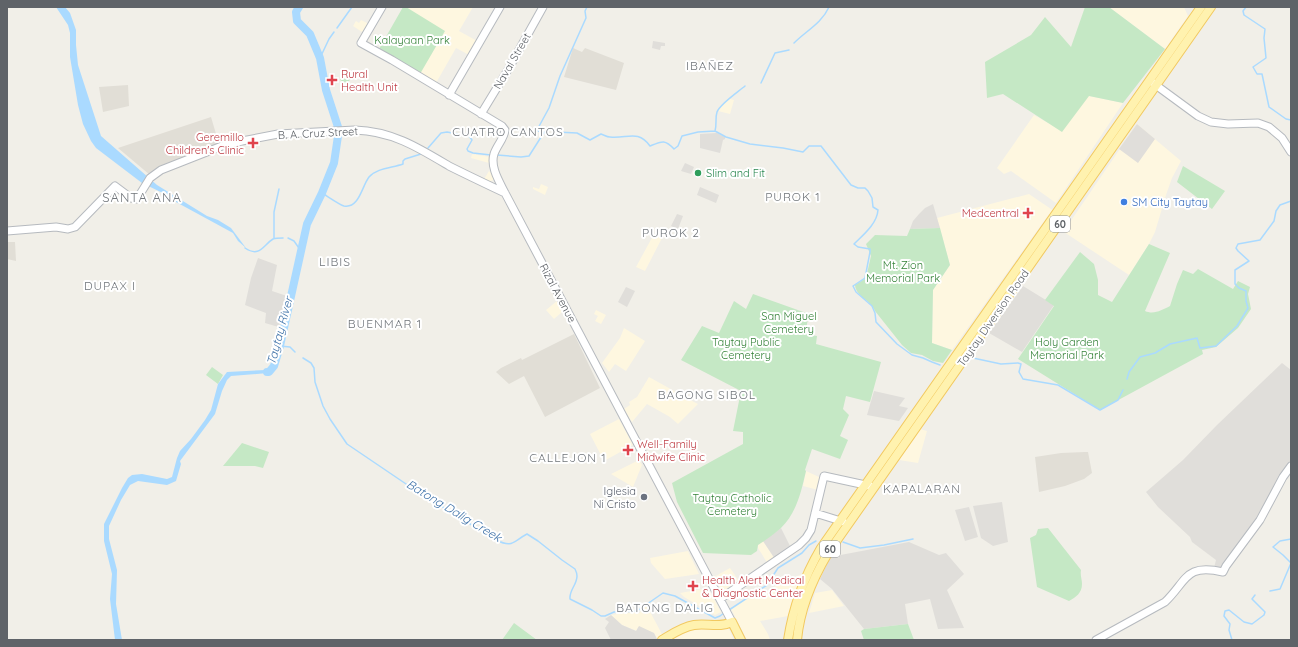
<svg xmlns="http://www.w3.org/2000/svg" width="1298" height="647" viewBox="0 0 1298 647" font-family="Quicksand,sans-serif">
<rect width="100%" height="100%" fill="#f1efe8"/>
<path fill="#fef7e0" d="M 406,7 L 473,7 L 459,31 L 479,42 L 471,56 L 456,48 L 436,83 L 420,74 L 413,12 Z
M 1109,7 L 1184,7 L 1188,16 L 1165,49 Z
M 361,20 L 369,24 L 362,32 L 353,26 L 356,21 L 359,23 Z
M 1070,92 L 1123,103 L 1056,203 L 1011,171 L 1004,174 L 997,168 L 1034,115 L 1048,123 Z
M 730,99 L 734,100 L 730,114 L 718,111 L 720,106 Z
M 1137,124 L 1181,161 L 1172,178 L 1166,195 L 1155,232 L 1149,244 L 1129,275 L 1064,232 L 1067,227 L 1049,214 L 952,350 L 932,343 L 933,290 L 950,265 L 937,218 L 1029,194 L 1070,222 Z
M 472,154 L 490,157 L 489,163 L 471,158 Z
M 489,171 L 490,172 L 491,172 L 495,179 L 487,183 L 483,181 Z
M 541,184 L 548,187 L 545,195 L 533,189 L 533,187 L 539,189 Z
M 654,234 L 662,238 L 645,271 L 636,267 Z
M 557,301 L 562,312 L 554,319 L 546,310 Z
M 596,310 L 606,315 L 601,324 L 595,321 L 598,316 L 594,314 Z
M 624,328 L 645,341 L 626,371 L 615,364 L 609,372 L 602,363 L 620,338 Z
M 649,377 L 694,402 L 698,404 L 678,424 L 670,417 L 647,404 L 632,422 L 624,409 L 630,405 L 629,402 L 637,397 Z
M 619,419 L 633,445 L 604,461 L 590,434 Z
M 920,429 L 927,431 L 918,463 L 899,460 Z
M 639,460 L 642,465 L 633,487 L 611,474 Z
M 806,471 L 819,477 L 821,479 L 818,490 L 803,486 Z
M 763,541 L 775,559 L 768,564 L 758,548 L 758,545 Z
M 688,551 L 699,574 L 665,579 L 651,563 L 650,558 Z
M 730,568 L 739,581 L 722,592 L 714,577 Z
M 802,574 L 788,616 L 760,621 L 768,634 L 770,640 L 747,640 L 731,609 L 752,595 L 761,595 L 779,584 Z
M 708,588 L 721,612 L 715,615 L 684,597 L 680,593 Z
M 832,590 L 844,606 L 809,613 L 815,593 Z
M 647,606 L 663,636 L 657,639 L 654,633 L 638,627 L 637,631 L 622,625 L 611,615 L 623,613 L 640,613 L 641,609 Z
M 696,626 L 728,627 L 734,640 L 666,640 Z"/>
<path fill="#e0deda" d="M 653,41 L 665,43 L 665,46 L 661,46 L 660,50 L 652,48 Z
M 1137,124 L 1155,139 L 1138,163 L 1119,149 Z
M 717,133 L 725,137 L 725,139 L 723,140 L 720,153 L 700,148 L 700,134 Z
M 685,163 L 694,167 L 691,174 L 681,171 Z
M 700,187 L 719,195 L 716,203 L 697,195 Z
M 933,204 L 940,228 L 910,229 L 913,221 L 919,214 L 925,208 Z
M 677,214 L 683,216 L 678,229 L 671,226 Z
M 258,258 L 277,265 L 272,291 L 287,296 L 282,328 L 265,323 L 266,313 L 245,305 L 251,278 Z
M 1023,286 L 1054,305 L 1022,352 L 989,333 Z
M 626,287 L 635,291 L 627,307 L 618,302 Z
M 1282,363 L 1291,370 L 1291,464 L 1260,516 L 1221,570 L 1214,568 L 1216,560 L 1192,542 L 1190,537 L 1158,507 L 1146,492 L 1183,460 L 1217,425 Z
M 874,391 L 905,398 L 899,406 L 908,408 L 899,421 L 867,415 Z
M 1002,502 L 1008,542 L 993,546 L 981,538 L 973,506 Z
M 969,507 L 978,537 L 965,541 L 955,510 Z
M 781,528 L 791,548 L 775,559 L 763,541 Z
M 909,542 L 939,555 L 946,553 L 964,574 L 947,590 L 964,628 L 938,629 L 930,599 L 905,604 L 908,624 L 864,629 L 832,589 L 820,579 L 830,557 Z
M 611,615 L 622,625 L 636,631 L 639,626 L 654,633 L 657,639 L 611,640 L 605,628 L 609,622 L 605,619 Z"/>
<path fill="#e1ded6" d="M 573,48 L 582,52 L 585,48 L 624,63 L 616,90 L 564,77 Z
M 128,85 L 129,106 L 103,112 L 99,87 Z
M 211,117 L 219,144 L 150,175 L 118,148 Z
M 7,242 L 15,242 L 16,261 L 7,259 Z
M 574,334 L 600,388 L 545,417 L 524,376 L 509,384 L 496,372 L 501,368 L 521,358 L 522,360 Z
M 1085,452 L 1088,452 L 1092,473 L 1084,479 L 1065,486 L 1039,492 L 1035,457 L 1061,453 Z"/>
<path fill="#c5e8c5" d="M 403,7 L 406,7 L 445,31 L 420,74 L 379,49 Z
M 1085,7 L 1109,7 L 1165,49 L 1123,103 L 1089,96 L 1062,132 L 1003,94 L 987,98 L 985,62 L 1031,35 L 1045,17 L 1071,47 Z
M 343,73 L 351,78 L 347,84 L 340,80 Z
M 1183,166 L 1225,191 L 1212,209 L 1177,182 Z
M 940,228 L 950,265 L 933,290 L 932,343 L 952,350 L 943,363 L 933,361 L 922,355 L 911,353 L 902,345 L 875,311 C 871,300 856,297 855,285 L 866,278 L 871,256 L 866,244 L 875,235 L 907,236 L 910,229 Z
M 1149,244 L 1170,253 L 1145,311 C 1154,315 1162,310 1170,306 L 1177,284 L 1183,270 L 1193,274 L 1198,269 L 1233,289 L 1238,281 L 1250,287 L 1248,294 L 1251,309 L 1238,328 L 1216,347 L 1202,350 L 1203,354 L 1100,410 L 1018,359 L 1054,306 L 1045,300 L 1080,252 L 1094,264 L 1098,280 L 1098,295 L 1112,302 Z
M 753,294 L 809,314 L 805,334 L 817,336 L 816,344 L 881,362 L 870,402 L 846,396 L 843,409 L 849,415 L 840,436 L 848,440 L 840,459 L 812,449 L 805,470 L 806,471 C 801,492 797,512 781,528 C 774,534 766,540 758,545 L 757,551 L 751,555 L 703,553 L 677,502 L 672,483 L 743,444 L 743,432 L 733,431 L 741,391 L 681,360 L 702,326 L 719,333 L 734,301 L 746,309 Z
M 212,367 L 223,375 L 218,384 L 206,375 Z
M 242,443 L 269,452 L 263,468 L 255,466 L 223,466 Z
M 1048,528 L 1081,570 C 1080,575 1082,579 1082,584 C 1082,593 1076,597 1069,601 L 1037,587 L 1030,538 L 1036,535 L 1038,529 Z
M 514,623 L 537,640 L 538,640 L 502,640 Z
M 908,624 L 914,640 L 864,640 L 861,631 L 864,629 Z"/>
<path fill="#aadaff" d="M 56,7 L 65,7 L 70,13 L 76,30 L 76,45 L 78,65 L 101,136 L 157,185 L 207,216 L 218,220 L 231,228 L 246,248 L 238,241 L 233,233 L 176,202 L 169,196 L 142,183 L 96,148 L 91,141 L 83,124 L 78,105 L 70,57 L 70,33 L 68,25 Z
M 274,366 L 268,373 L 231,376 L 227,380 L 222,391 L 215,414 L 180,461 L 181,464 L 176,481 L 167,485 L 138,481 L 130,485 L 121,500 L 109,526 L 109,539 L 117,570 L 116,604 L 122,640 L 115,640 L 110,599 L 112,574 L 104,541 L 104,524 L 122,488 L 128,478 L 132,475 L 142,474 L 167,479 L 172,477 L 177,458 L 180,451 L 191,439 L 205,420 L 211,410 L 218,384 L 227,372 L 266,370 Z"/>
<g fill="none" stroke-linecap="round" stroke-linejoin="round">
<path stroke="#aadaff" stroke-width="1.5" d="M 21,7 L 24,7
M 1246,7 L 1243,11 L 1244,15 L 1265,29 L 1264,38 L 1266,58 L 1253,67 L 1257,74 L 1262,74 L 1269,107 L 1286,119 L 1291,120
M 337,28 L 352,7
M 794,43 C 806,31 822,23 829,7
M 320,58 L 329,39 L 334,32
M 761,83 L 775,53 L 789,50
M 715,131 C 717,124 715,118 717,112 C 720,104 738,92 745,86
M 542,133 L 537,130 L 549,108 L 560,76 L 586,18 L 585,11 L 587,7
M 428,148 L 441,133 L 447,132 L 469,136 L 472,140 L 467,149 L 468,151 L 473,153 L 491,155
M 497,155 L 521,157 L 529,156 L 543,134 L 548,128 L 556,132 L 577,133 L 590,140 L 601,134 C 604,135 607,137 610,137 C 627,139 638,129 650,146 C 662,141 665,139 674,149 L 678,146 L 682,136 L 698,132 L 715,131 L 726,137 L 750,144 L 783,148 L 803,152 L 809,146 L 821,146 L 851,185 L 858,188 L 865,188 L 868,191 L 872,198 L 873,207 L 878,210 C 877,224 863,235 854,244 L 858,247 L 870,249 L 870,252 L 865,278 L 853,286 L 856,292 L 872,306 L 875,313 L 876,322 L 897,344 L 912,355 L 923,358 L 932,362 L 940,365
M 322,193 C 327,196 340,205 344,206 C 359,209 362,186 369,177 C 377,168 392,168 403,164 L 403,161 L 405,159 L 421,154
M 274,238 L 274,212 L 279,189
M 288,238 L 294,241 L 301,251
M 245,248 C 260,258 263,245 273,239 C 276,238 280,238 283,238
M 280,346 L 290,347 L 295,352
M 303,358 L 311,363 L 314,368 L 315,382 L 323,406 L 330,419 L 347,444 L 412,488 L 496,540 C 513,548 512,542 527,534 L 538,541 L 562,560 L 575,569 C 576,571 577,573 577,576 C 577,585 569,590 570,599 L 592,610 L 601,616 L 605,616 L 614,612 L 637,611 L 663,593 L 675,596 L 715,618 L 720,616 L 724,613
M 973,358 L 1001,364 L 1018,363 L 1021,364 L 1019,372 L 1023,379 L 1058,385 L 1100,410 L 1118,400 L 1123,390
M 1127,379 L 1129,372 L 1140,357 L 1155,353 L 1170,344 L 1197,338 L 1200,348 L 1216,346 L 1237,326 L 1248,308 L 1246,301 L 1246,291 L 1239,288 L 1235,284 L 1235,270 L 1249,261 L 1238,251 L 1236,248 L 1238,244 L 1260,240 L 1274,221 L 1276,211 L 1280,205 L 1291,201
M 843,542 L 860,548 L 884,545 L 913,539
M 1270,591 L 1280,589 L 1291,563 L 1283,555 L 1273,547 L 1280,541 L 1291,539
M 729,610 L 767,585 L 778,568 L 802,553 L 809,545 L 816,541
M 1232,640 L 1229,630 L 1230,624 L 1224,616 L 1225,611 L 1229,610 L 1244,622 L 1252,624 L 1264,615 L 1265,612 L 1252,599 L 1255,595"/>
<path stroke="#aadaff" stroke-width="8" d="M 267,372 L 269,372 L 274,366 L 280,346 L 307,224 L 322,193 L 334,163 L 338,136 L 338,127 L 326,90 L 320,58 L 310,34 L 297,21 L 296,12 L 299,7"/>
<g stroke="#b6babf" stroke-width="9">
<path id="secondary" d="M 382,7 L 361,43 L 392,60 L 502,126 L 505,130 C 504,139 497,145 494,154 C 490,167 499,181 505,193 L 732,622
M 1153,83 L 1198,116 L 1211,122 L 1228,124 L 1258,123 L 1269,127 L 1282,138 L 1291,152
M 449,95 L 500,7
M 481,114 L 509,68 L 543,7
M 7,231 L 56,227 L 68,229 L 75,227 L 115,186 L 131,198 L 137,199 L 150,178 L 161,170 L 222,146 L 242,141 L 278,134 L 355,130 C 392,131 419,148 449,166 C 467,175 486,184 505,193
M 815,513 L 844,522
M 720,599 L 799,545 L 806,538 L 811,530 L 824,476 L 870,486
M 1096,640 L 1165,602 C 1187,581 1185,563 1223,572 L 1226,566 L 1260,520 L 1283,477 L 1291,466"/>
</g>
<g stroke="#f2c960" stroke-width="10">
<path id="primary" d="M 662,640 C 672,634 682,627 694,625 C 707,623 720,628 732,622 L 741,640
M 788,640 C 793,607 804,577 821,548 L 1201,7
M 797,640 C 800,608 812,580 828,553 L 1211,7"/>
</g>
<use href="#secondary" stroke="#fff" stroke-width="7"/>
<use href="#primary" stroke="#fff2af" stroke-width="8"/>
</g>
<g fill="#e0444e" stroke="#fff" stroke-width="1.5">
<path d="M330 74h4v4h4v4h-4v4h-4v-4h-4v-4h4z"/>
<path d="M251 137h4v4h4v4h-4v4h-4v-4h-4v-4h4z"/>
<path d="M1026 207h4v4h4v4h-4v4h-4v-4h-4v-4h4z"/>
<path d="M626 444h4v4h4v4h-4v4h-4v-4h-4v-4h4z"/>
<path d="M691 580h4v4h4v4h-4v4h-4v-4h-4v-4h4z"/>
</g>
<circle fill="#2e9e5b" stroke="#fff" stroke-width="1.5" cx="698" cy="173" r="4"/>
<circle fill="#3f7fe0" stroke="#fff" stroke-width="1.5" cx="1124" cy="202" r="4"/>
<circle fill="#6b7280" stroke="#fff" stroke-width="1.5" cx="644" cy="497" r="4"/>
<g text-anchor="middle" stroke-width="4" stroke-linejoin="round" paint-order="stroke">
<g fill="#fff" stroke="#8f9295" stroke-width="1">
<rect x="1050" y="216" width="20" height="16" rx="3"/>
<rect x="820" y="541" width="20" height="16" rx="3"/>
</g>
<g font-size="10" font-weight="bold" fill="#5f6368">
<text x="1060" y="228">60</text>
<text x="830" y="553">60</text>
</g>
<g font-size="11" fill="#348238" stroke="#fff">
<text x="412" y="44">Kalayaan Park</text>
<text x="903" y="269">Mt. Zion<tspan x="903" dy="13">Memorial Park</tspan></text>
<text x="789" y="320">San Miguel<tspan x="789" dy="13">Cemetery</tspan></text>
<text x="746" y="346">Taytay Public<tspan x="746" dy="13">Cemetery</tspan></text>
<text x="1067" y="346">Holy Garden<tspan x="1067" dy="13">Memorial Park</tspan></text>
<text x="732" y="502">Taytay Catholic<tspan x="732" dy="13">Cemetery</tspan></text>
</g>
<g font-size="11" fill="#5f6368" stroke="#fff">
<text transform="translate(512 61) rotate(-60)" y="4">Naval Street</text>
<text transform="translate(318 133) rotate(-3)" y="4">B. A. Cruz Street</text>
<text transform="translate(558 293) rotate(62)" y="4">Rizal Avenue</text>
<text transform="translate(993 318) rotate(-55)" y="4">Taytay Diversion Road</text>
</g>
<g font-size="11" fill="#be3a42" stroke="#fff" text-anchor="start">
<text x="341" y="78">Rural<tspan x="341" dy="13">Health Unit</tspan></text>
<text x="244" y="141" text-anchor="end">Geremillo<tspan x="244" dy="13">Children's Clinic</tspan></text>
<text x="1019" y="217" text-anchor="end">Medcentral</text>
<text x="637" y="448">Well-Family<tspan x="637" dy="13">Midwife Clinic</tspan></text>
<text x="702" y="584">Health Alert Medical<tspan x="702" dy="13">&amp; Diagnostic Center</tspan></text>
</g>
<g font-size="11" fill="#27864d" stroke="#fff" text-anchor="start">
<text x="706" y="177">Slim and Fit</text>
</g>
<g font-size="11" fill="#366cbe" stroke="#fff" text-anchor="start">
<text x="1132" y="206">SM City Taytay</text>
</g>
<g font-size="11" fill="#5b616d" stroke="#fff" text-anchor="end">
<text x="636" y="495">Iglesia<tspan x="636" dy="13">Ni Cristo</tspan></text>
</g>
<g font-size="12" letter-spacing="1" fill="#70757a" stroke="#fff">
<text x="710" y="70">IBAÑEZ</text>
<text x="508" y="136">CUATRO CANTOS</text>
<text x="793" y="201">PUROK 1</text>
<text x="671" y="237">PUROK 2</text>
<text x="335" y="266">LIBIS</text>
<text x="110" y="290">DUPAX I</text>
<text x="385" y="328">BUENMAR 1</text>
<text x="707" y="399">BAGONG SIBOL</text>
<text x="568" y="462">CALLEJON 1</text>
<text x="922" y="493">KAPALARAN</text>
<text x="665" y="612">BATONG DALIG</text>
</g>
<g font-size="12" font-style="italic" fill="#4174aa" stroke="#fff">
<text transform="translate(280 331) rotate(-75)" y="4">Taytay River</text>
<text transform="translate(454 511) rotate(31)" y="4">Batong Dalig Creek</text>
</g>
<g font-size="13" letter-spacing="1" fill="#70757a" stroke="#fff">
<text x="142" y="202">SANTA ANA</text>
</g>
</g>
<rect width="1298" height="647" fill="none" stroke="#5f6368" stroke-width="16"/>
</svg>
